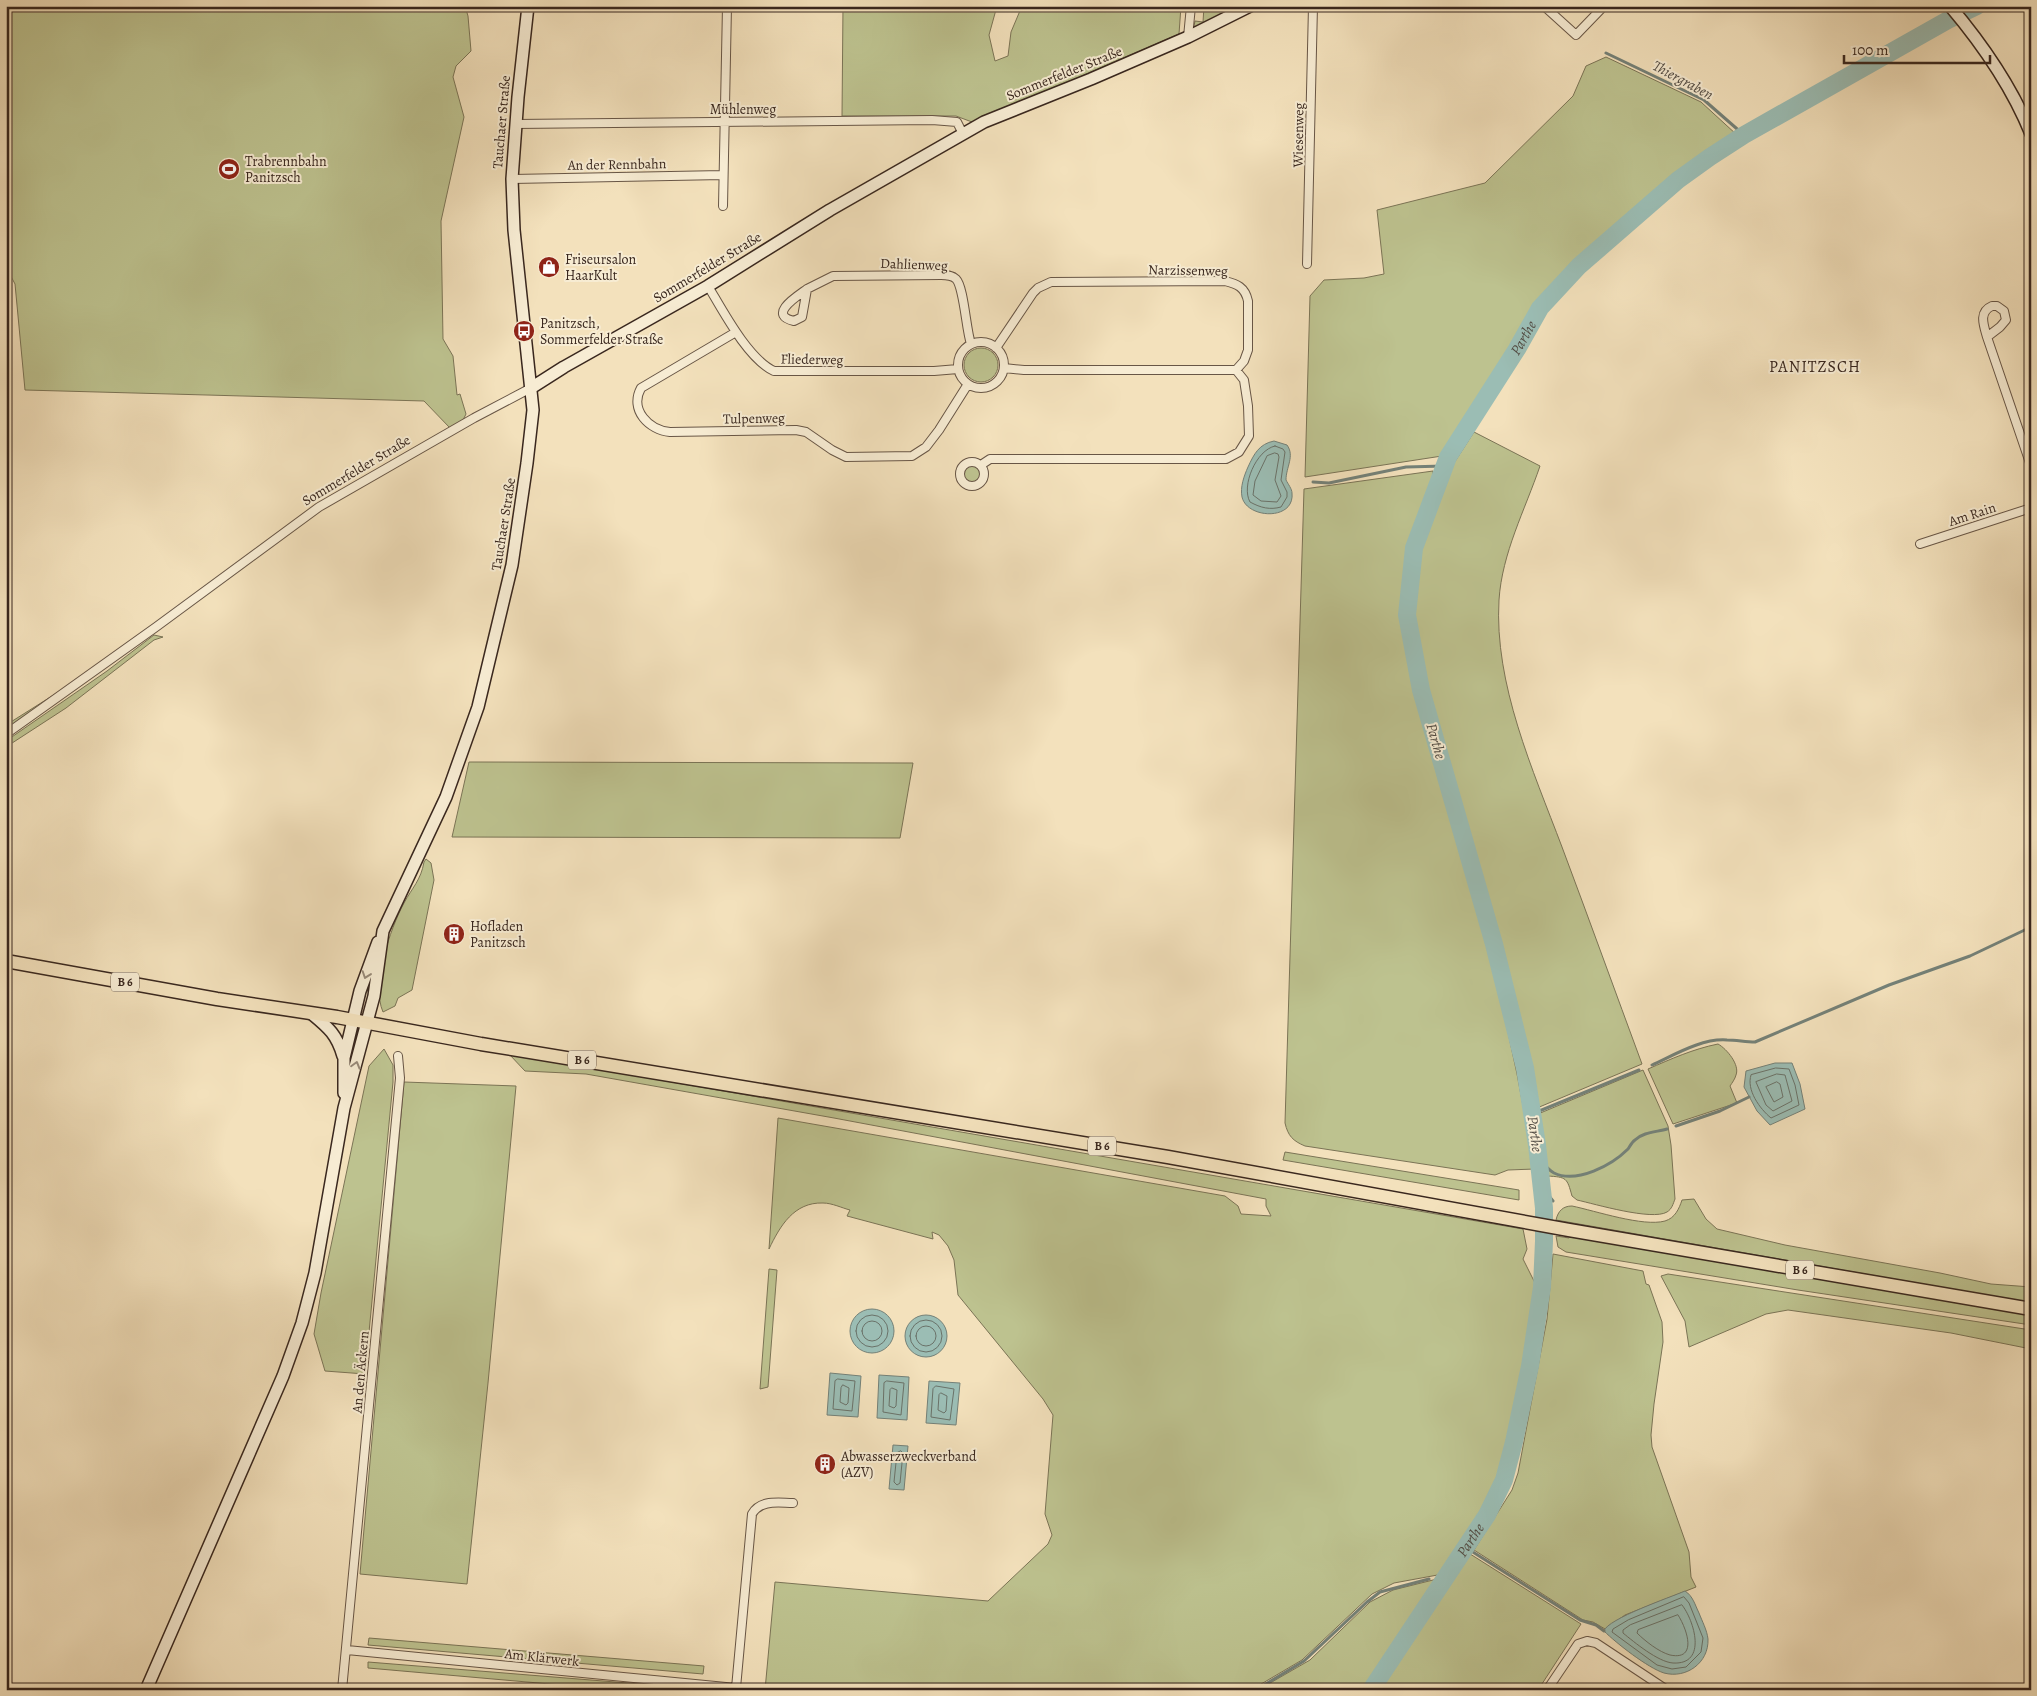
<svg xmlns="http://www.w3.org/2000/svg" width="2037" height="1696" viewBox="0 0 2037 1696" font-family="Alegreya,serif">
<rect width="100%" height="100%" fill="#f3e1bc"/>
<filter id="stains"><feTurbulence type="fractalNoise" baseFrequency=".004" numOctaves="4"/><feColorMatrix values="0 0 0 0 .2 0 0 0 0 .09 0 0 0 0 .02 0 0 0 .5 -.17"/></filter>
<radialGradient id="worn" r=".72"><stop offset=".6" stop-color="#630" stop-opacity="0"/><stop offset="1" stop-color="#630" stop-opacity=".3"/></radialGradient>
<path fill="#bdc28f" stroke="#7b7456" d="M 6,6 L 465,6 L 468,16 L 471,51 L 456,66 L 453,77 L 464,117 L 441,221 L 443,339 L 453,356 L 457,395 L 460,394 L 466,414 L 463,420 L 442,436 L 318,507 L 6,730 L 6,725 L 60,691 L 324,502 L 450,428 L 424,401 L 25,390 L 15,284 L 6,267 Z
M 843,6 L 997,6 L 989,35 L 995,61 L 1008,56 L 1011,32 L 1022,6 L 1181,6 L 1179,34 L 987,117 L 972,122 L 956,116 L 842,116 Z
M 1204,6 L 1241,6 L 1196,27 L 1194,26 L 1195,21 L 1203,22 Z
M 1606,57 L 1701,102 L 1737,135 L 1666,183 L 1580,259 L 1536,307 L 1442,456 L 1305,477 L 1310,296 L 1324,280 L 1364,278 L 1384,274 L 1377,210 L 1485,183 L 1573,96 L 1586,66 Z
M964 365a17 17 0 1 1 34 0a17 17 0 1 1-34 0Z
M 1474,432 L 1540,466 C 1525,510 1502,553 1499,600 C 1494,684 1533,770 1562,847 C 1589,919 1615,991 1642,1064 L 1537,1108 L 1526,1053 L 1422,669 L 1412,616 L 1415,582 L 1422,544 L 1437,494 L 1454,463 Z
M961 474a12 12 0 1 1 24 0a12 12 0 1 1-24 0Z
M 1433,471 L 1433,478 L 1424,500 L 1413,540 L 1407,573 L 1403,625 L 1415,685 L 1486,930 L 1517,1074 L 1535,1169 L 1508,1170 L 1495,1175 L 1305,1146 C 1293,1141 1288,1136 1285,1123 L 1304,489 Z
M 154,635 L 163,637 L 154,640 L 66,708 L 6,747 L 6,741 L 107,671 Z
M 469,762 L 478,762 L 913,763 L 900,838 L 452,837 Z
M 426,859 L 431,863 L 434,880 L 412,990 L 398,998 L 395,1006 L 383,1012 C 371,985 390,929 404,903 C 412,888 421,880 424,862 Z
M 1718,1044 C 1727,1049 1740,1065 1736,1075 C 1735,1079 1732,1083 1730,1086 L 1737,1103 L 1673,1124 L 1648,1069 C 1671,1059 1693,1049 1718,1044 Z
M 384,1049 L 393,1065 L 393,1082 L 365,1374 L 325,1371 L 314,1334 L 321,1293 L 369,1066 Z
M 509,1054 L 1523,1229 L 1527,1249 L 1523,1259 L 1536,1285 L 1530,1348 L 1513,1430 L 1500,1481 L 1443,1574 L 1394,1583 L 1372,1594 L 1302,1660 L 1251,1690 L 765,1690 L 775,1582 L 988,1601 L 1048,1544 L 1052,1535 L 1045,1514 L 1053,1415 L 1043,1399 L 958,1295 L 954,1260 L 948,1246 L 939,1235 L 932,1232 L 933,1239 L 847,1216 L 850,1210 C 842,1208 832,1203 823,1203 C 794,1202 780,1226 769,1249 L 778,1118 L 1225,1196 L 1238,1206 L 1241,1214 L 1271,1216 L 1266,1206 L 1266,1199 L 834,1118 L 586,1074 L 525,1071 Z
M 1643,1070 L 1668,1126 L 1671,1145 L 1675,1199 C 1673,1204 1672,1209 1667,1212 C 1652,1221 1595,1204 1577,1200 L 1572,1196 C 1567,1178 1567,1177 1547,1176 L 1538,1114 Z
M 404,1082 L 516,1086 L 488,1383 L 467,1584 L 360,1574 Z
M 1285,1152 L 1519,1190 L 1519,1200 L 1283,1160 Z
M 1694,1199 L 1706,1219 L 1717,1229 L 1785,1245 L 1940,1273 L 1991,1284 L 2031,1287 L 2031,1303 L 1556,1220 C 1558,1211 1563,1206 1572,1206 C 1596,1211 1643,1227 1665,1221 C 1675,1218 1679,1209 1682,1200 Z
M 1556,1236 L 1569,1238 L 1570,1236 L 2031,1314 L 2031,1325 L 1798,1290 L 1566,1252 L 1558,1247 Z
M 1553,1254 L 1643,1271 L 1646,1284 L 1649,1285 L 1662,1322 L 1663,1342 L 1654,1404 L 1651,1435 L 1652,1447 L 1689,1552 L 1691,1577 L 1696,1587 L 1625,1615 L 1605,1629 L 1593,1622 L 1583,1620 L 1474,1550 L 1512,1490 L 1518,1473 L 1547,1319 Z
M 769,1269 L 777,1270 L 768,1387 L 760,1389 Z
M 1668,1274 L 2031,1330 L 2031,1349 L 1951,1333 L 1788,1310 L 1766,1314 L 1689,1347 L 1685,1321 L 1661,1276 Z
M 1467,1552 L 1581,1624 L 1538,1690 L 1376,1690 Z
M 1441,1578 L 1367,1690 L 1258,1690 L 1310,1660 L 1370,1602 L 1393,1590 Z
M 369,1638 L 704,1666 L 703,1674 L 368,1645 Z
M 368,1662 L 702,1689 L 702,1690 L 618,1690 L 368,1668 Z"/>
<path fill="#9bbdb4" stroke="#748178" d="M 1274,441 L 1287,445 C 1295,456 1286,467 1286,480 C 1288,484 1292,489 1292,493 C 1295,521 1247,519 1242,497 C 1240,487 1244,476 1248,467 C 1254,454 1259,444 1274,441 Z
M 1775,1063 L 1792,1063 L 1800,1084 L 1805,1109 L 1770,1125 L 1757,1111 L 1744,1087 L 1746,1071 Z
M850 1331a22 22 0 1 1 44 0a22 22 0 1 1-44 0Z
M905 1336a21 21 0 1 1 42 0a21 21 0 1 1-42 0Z
M 830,1373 L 861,1376 L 858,1417 L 827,1415 Z
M 879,1375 L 909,1377 L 907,1420 L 877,1418 Z
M 929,1381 L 960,1383 L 956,1425 L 926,1423 Z
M 893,1445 L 908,1446 L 904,1490 L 889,1489 Z
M 1685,1591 C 1693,1596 1695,1605 1699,1613 C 1702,1621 1707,1630 1708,1639 C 1709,1663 1686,1679 1664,1673 C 1648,1668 1616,1643 1604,1631 C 1607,1619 1671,1597 1685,1591 Z"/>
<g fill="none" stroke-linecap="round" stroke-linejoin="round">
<path stroke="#6a7269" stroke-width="1" d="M 1275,446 L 1283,449 L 1285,452 L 1281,480 L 1287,492 L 1287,497 L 1281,507 C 1270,510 1261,508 1250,502 C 1241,486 1256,450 1275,446 Z
M 1275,453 L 1278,454 L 1279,457 L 1275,480 L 1281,496 L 1277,502 L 1261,501 L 1253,495 L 1255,481 L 1267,456 Z
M 1776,1068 L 1789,1069 L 1795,1085 L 1799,1105 L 1771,1118 C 1760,1109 1746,1090 1751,1075 Z
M 1777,1074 L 1785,1075 L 1792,1101 L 1773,1111 L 1766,1105 L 1756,1082 Z
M 1777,1082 L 1780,1084 L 1783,1097 L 1774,1102 L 1766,1087 Z
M856 1331a16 16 0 1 1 32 0a16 16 0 1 1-32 0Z
M910 1336a16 16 0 1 1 32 0a16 16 0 1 1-32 0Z
M862 1331a10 10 0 1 1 20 0a10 10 0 1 1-20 0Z
M916 1336a10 10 0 1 1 20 0a10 10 0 1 1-20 0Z
M 838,1379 L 855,1381 L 852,1411 L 833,1409 L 835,1381 Z
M 887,1381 L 904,1383 L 901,1415 L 883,1412 L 884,1383 Z
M 843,1385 L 849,1388 L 848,1403 L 846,1405 L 840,1402 L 841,1388 Z
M 936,1386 L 954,1389 L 950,1420 L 931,1417 L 933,1389 Z
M 892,1388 L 897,1390 L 896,1406 L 894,1408 L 889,1406 L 890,1390 Z
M 941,1393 L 947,1396 L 946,1411 L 944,1413 L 938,1410 L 939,1395 Z
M 901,1451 L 903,1453 L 900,1483 L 897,1485 L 894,1482 L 897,1453 Z
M 1684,1597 L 1689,1603 L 1703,1638 L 1701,1652 L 1686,1667 L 1672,1669 L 1657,1665 L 1612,1632 L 1613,1629 L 1628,1620 Z
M 1682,1605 C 1694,1620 1708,1665 1673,1663 C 1658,1662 1634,1642 1623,1633 L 1623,1630 L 1630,1625 Z
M 1678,1615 C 1686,1627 1699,1661 1670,1655 C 1659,1652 1645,1641 1637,1633 L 1638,1630 Z"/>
<path stroke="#748178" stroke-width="3" d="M 1606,53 L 1704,100 L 1744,135
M 1313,482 L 1329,483 L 1406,467 L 1444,466
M 1652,1065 C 1674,1055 1702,1038 1727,1040 C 1737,1040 1745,1042 1755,1042 L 1889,985 L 1970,956 L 2031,927
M 1532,1114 L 1639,1070
M 1676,1126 L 1720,1111 L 1749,1097
M 1538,1157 C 1543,1163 1547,1169 1554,1173 C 1577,1184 1612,1165 1628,1149 C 1630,1146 1632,1142 1635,1140 C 1643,1132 1657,1132 1667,1129
M 1541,1186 L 1553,1201
M 1465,1547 L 1580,1620 L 1596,1625 L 1604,1631
M 1440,1576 L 1447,1575
M 1256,1690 L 1304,1661 L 1367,1602 L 1380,1592 L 1429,1579"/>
<path stroke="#9bbdb4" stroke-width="18" id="s1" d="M 1371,1690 L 1487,1515 L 1504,1480 L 1514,1442 L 1530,1366 L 1542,1287 L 1544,1241 L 1544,1208 L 1537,1145 L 1525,1068 L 1494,944 L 1421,690 L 1407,615 L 1414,548 L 1448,457 L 1517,349 L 1540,308 L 1579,266 L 1678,180 L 1710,157 L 1744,135 L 1948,20 L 1977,6"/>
<g stroke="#685646" stroke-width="10">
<path id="street" d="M 1544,6 L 1576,35 L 1604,6
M 1188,37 L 1191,6
M 515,124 L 932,120 L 957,122 L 963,134
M 512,179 L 723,175
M 723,206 L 727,6
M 1307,264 L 1313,6
M 708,286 C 723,311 748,359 774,371 L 934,371 L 958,369
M 807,289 L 833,276 L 941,275 C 946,275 952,275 956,279 C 964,287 966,330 971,344
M 807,289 L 802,317 L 794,321 C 766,315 799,295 807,289 Z
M 1992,306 L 1997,306 L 2004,311 L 2006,320 L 2000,327 L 1987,337 C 1984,326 1978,312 1992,306 Z
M 736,332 L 641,388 C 629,410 649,430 670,432 L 796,430 L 806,432 L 832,450 L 846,457 L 912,456 L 926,447 L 939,430 L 968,384
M 1987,337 L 2031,466
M958 365a23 23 0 1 1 46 0a23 23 0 1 1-46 0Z
M 996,348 L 1033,293 L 1038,288 L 1051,282 L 1225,281 C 1237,284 1245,287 1248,301 L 1248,350 L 1244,361 L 1236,370
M 1004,368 L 1024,370 L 1236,370
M960 474a12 12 0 1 1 24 0a12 12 0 1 1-24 0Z
M 981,465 L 990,459 L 1226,459 L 1239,452 L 1249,436 L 1248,406 L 1244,380 L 1236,370
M 1920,544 L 2031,508
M 6,734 L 156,627 L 319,507 L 474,418 L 531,388
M 347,1650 L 736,1688 L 752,1514 C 761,1499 779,1503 793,1503
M 342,1690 L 400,1078 L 398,1056
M 1547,1690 L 1578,1644 L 1587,1641 L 1596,1643 L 1667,1690"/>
</g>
<g stroke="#39271e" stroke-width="14">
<path id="secondary" d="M 1950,6 C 1983,45 2012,87 2031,134
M 531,388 L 564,367 L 708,286 L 830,210 L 984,122 L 1091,79 L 1188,37 L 1250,6
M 312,1014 C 329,1028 337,1035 343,1056
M 344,1093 L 344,1058 L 360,991 L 378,942
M 146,1690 L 283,1376 L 302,1323 L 315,1273 L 344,1108 L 374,996 L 383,931 L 446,797 L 478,707 L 512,565 L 527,463 L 533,410 L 514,230 L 512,179 L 518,97 L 528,6"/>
</g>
<g stroke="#39271e" stroke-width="15">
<path id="primary" d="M 6,961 L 217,999 L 337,1017 L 481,1044 L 1168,1157 L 1569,1230 L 2031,1309"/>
</g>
<use href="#street" stroke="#f7ecd3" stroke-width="8"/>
<use href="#secondary" stroke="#f7ecd3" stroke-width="11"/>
<use href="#primary" stroke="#f3e1bc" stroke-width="12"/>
</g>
<defs><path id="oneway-chevron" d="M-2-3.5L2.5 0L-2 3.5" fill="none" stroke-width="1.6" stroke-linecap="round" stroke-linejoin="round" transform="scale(1.25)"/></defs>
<g stroke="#988a78">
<use href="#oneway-chevron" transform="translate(366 975) rotate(109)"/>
<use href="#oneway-chevron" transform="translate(356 1065) rotate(-74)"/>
</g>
<defs>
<g id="stadium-disc" transform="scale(1.125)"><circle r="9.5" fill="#8f2418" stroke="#f7ecd3"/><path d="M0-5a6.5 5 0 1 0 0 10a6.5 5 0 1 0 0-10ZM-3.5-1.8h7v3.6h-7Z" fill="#fff"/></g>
<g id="shop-disc" transform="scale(1.125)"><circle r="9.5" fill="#8f2418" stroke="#f7ecd3"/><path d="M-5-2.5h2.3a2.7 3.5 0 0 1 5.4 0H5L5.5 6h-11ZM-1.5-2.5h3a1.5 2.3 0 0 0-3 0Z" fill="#fff"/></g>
<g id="bus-disc" transform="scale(1.125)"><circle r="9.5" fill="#8f2418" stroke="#f7ecd3"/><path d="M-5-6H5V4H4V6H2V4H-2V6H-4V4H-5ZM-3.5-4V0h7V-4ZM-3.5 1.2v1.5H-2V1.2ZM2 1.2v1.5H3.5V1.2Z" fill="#fff"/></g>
<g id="building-disc" transform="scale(1.125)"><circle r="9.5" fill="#8f2418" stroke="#f7ecd3"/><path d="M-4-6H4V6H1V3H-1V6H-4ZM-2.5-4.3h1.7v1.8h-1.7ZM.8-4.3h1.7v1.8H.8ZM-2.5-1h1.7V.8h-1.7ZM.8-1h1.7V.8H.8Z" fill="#fff"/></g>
</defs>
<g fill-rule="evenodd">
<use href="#stadium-disc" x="229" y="169"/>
<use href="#shop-disc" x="549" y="267"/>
<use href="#bus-disc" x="524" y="331"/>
<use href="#building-disc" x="454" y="934"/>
<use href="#building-disc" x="825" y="1464"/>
</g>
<g text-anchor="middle" stroke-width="4" stroke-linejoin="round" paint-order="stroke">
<g fill="#f7ecd3" stroke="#726254" stroke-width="1">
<rect x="111" y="972.5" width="28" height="19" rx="4"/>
<rect x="568" y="1050.5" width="28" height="19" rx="4"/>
<rect x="1088" y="1136.5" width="28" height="19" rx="4"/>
<rect x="1786" y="1260.5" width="28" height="19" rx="4"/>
</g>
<g font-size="12" font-weight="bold" fill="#39271e">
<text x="125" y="986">B 6</text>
<text x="582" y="1064">B 6</text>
<text x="1102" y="1150">B 6</text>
<text x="1800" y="1274">B 6</text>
</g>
<g font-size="14" fill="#39271e" stroke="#f7ecd3">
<text transform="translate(1064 73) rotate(-22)" y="5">Sommerfelder Straße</text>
<text x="743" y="114">Mühlenweg</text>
<text transform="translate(501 122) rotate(-85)" y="5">Tauchaer Straße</text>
<text transform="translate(1298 135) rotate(-89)" y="5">Wiesenweg</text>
<text transform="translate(617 164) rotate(-1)" y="5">An der Rennbahn</text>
<text transform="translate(914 264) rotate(2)" y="5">Dahlienweg</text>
<text transform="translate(707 267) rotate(-31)" y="5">Sommerfelder Straße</text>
<text transform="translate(1188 270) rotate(1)" y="5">Narzissenweg</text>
<text transform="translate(812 359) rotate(1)" y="5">Fliederweg</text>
<text transform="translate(754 418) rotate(-1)" y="5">Tulpenweg</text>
<text transform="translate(356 470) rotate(-31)" y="5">Sommerfelder Straße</text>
<text transform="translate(1972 514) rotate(-18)" y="5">Am Rain</text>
<text transform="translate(503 524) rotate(-81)" y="5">Tauchaer Straße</text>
<text transform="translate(360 1372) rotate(-85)" y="5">An den Äckern</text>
<text transform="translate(542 1657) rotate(6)" y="5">Am Klärwerk</text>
</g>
<g font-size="14" fill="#39271e" stroke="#f7ecd3" text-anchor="start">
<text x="245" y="166">Trabrennbahn<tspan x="245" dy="16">Panitzsch</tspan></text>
<text x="565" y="264">Friseursalon<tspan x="565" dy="16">HaarKult</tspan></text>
<text x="540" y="328">Panitzsch,<tspan x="540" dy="16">Sommerfelder Straße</tspan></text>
<text x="470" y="931">Hofladen<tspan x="470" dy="16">Panitzsch</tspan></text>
<text x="841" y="1461">Abwasserzweckverband<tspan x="841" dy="16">(AZV)</tspan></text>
</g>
<g font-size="15" font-style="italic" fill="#524c44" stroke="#f7ecd3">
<text transform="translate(1683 80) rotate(28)" y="5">Thiergraben</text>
<text dy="5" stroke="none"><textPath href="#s1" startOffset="1440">Parthe</textPath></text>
<text transform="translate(1436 741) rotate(74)" y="5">Parthe</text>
<text transform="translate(1535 1134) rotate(82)" y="5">Parthe</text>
<text dy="5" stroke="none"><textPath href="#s1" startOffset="180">Parthe</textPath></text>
</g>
<g font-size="16" letter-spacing="1" fill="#39271e" stroke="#f7ecd3">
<text x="1815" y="372">PANITZSCH</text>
</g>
</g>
<rect width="2037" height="1696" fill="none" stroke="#f3e1bc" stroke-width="25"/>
<rect x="8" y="8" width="2022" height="1681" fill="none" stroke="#39271e" stroke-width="2.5"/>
<rect x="12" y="12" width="2012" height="1671" fill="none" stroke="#39271e"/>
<path d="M1844 55v8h146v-8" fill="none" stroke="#39271e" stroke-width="2.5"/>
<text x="1852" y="55" font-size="15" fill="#39271e" stroke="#f7ecd3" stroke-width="4" paint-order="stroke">100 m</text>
<rect width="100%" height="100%" filter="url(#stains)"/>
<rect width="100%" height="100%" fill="url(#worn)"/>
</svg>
